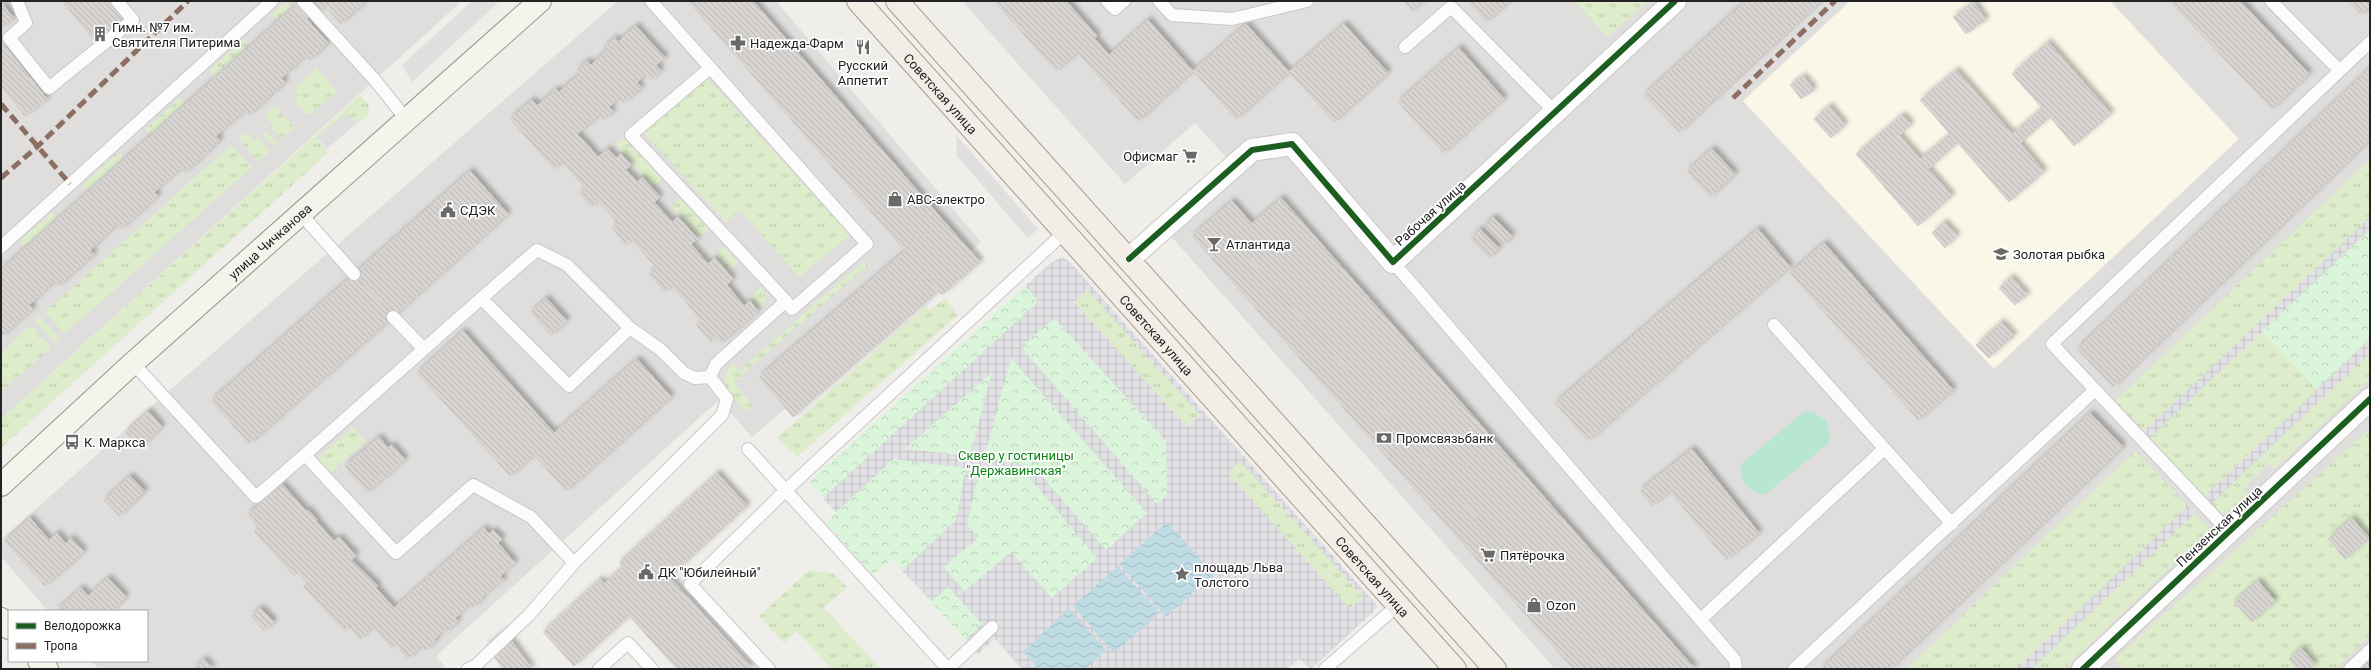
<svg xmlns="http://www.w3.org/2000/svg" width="2371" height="670" viewBox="0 0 2371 670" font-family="Roboto,sans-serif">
<defs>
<pattern id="grass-tufts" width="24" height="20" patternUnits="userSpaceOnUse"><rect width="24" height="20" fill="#ddeccb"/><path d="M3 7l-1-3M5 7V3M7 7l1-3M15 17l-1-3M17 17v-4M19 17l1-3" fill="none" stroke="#bdcaae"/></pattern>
<pattern id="park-crowns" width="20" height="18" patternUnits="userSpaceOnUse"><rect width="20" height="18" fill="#daf5da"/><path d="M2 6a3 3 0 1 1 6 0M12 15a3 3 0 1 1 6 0" fill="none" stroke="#bbd2bb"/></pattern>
<pattern id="plaza-grid" width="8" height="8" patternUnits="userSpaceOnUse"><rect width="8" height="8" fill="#e2e1e5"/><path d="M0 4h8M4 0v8" fill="none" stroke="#c2c1c4"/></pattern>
<pattern id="water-waves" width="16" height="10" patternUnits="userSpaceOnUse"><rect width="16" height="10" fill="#bfdbe3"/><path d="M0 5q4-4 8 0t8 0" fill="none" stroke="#a4bcc2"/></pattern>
<pattern id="building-back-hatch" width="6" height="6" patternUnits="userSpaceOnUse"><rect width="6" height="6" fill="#d7d4d2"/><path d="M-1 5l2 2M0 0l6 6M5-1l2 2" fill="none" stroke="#b8b6b4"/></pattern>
<filter id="shadow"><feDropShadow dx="3.5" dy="-3.5" stdDeviation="2" flood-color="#0004"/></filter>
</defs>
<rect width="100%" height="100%" fill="#f0eeeb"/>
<path fill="#dfdedc" d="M 1,1 L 462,1 L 1,419 Z
M 618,1 L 776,1 L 981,242 L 752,437 L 719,400 L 436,656 L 447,669 L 99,669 L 92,661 L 147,661 L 147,611 L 48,611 L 1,557 L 1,540 L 154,404 Z
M 962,1 L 2370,1 L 2370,669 L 1555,669 L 1161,225 L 1231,163 L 1195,123 L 1125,184 Z"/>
<path fill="#f8f7e8" d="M 1850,1 L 2110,1 L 2239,139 L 1994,369 L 1743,101 Z"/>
<path fill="url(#grass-tufts)" d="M 1574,1 L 1649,1 L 1608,37 Z
M 286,2 L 291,7 L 277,20 L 272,14 Z
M 244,39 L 249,45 L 214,77 L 209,71 Z
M 316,68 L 337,91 L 308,116 L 295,101 L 298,95 L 294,89 Z
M 707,78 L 850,235 L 799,277 L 740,211 L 726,222 L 644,133 Z
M 360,95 L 369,105 L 368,115 L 357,123 L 345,113 L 317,139 L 328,153 L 1,448 L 1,419 Z
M 180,98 L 184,103 L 150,134 L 145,129 Z
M 275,106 L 295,128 L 282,139 L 270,127 L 273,124 L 265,115 Z
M 266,131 L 278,144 L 273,147 L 262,134 Z
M 246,132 L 254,141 L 258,138 L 270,151 L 258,162 L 238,139 Z
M 624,137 L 662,179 L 654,187 L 616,145 Z
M 231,145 L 252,167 L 65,334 L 45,312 Z
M 118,153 L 123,158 L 87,190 L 82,185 Z
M 2370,159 L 2370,217 L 2143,432 L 2114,402 Z
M 680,198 L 708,229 L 699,237 L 671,206 Z
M 52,212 L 56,218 L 24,247 L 19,242 Z
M 2370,229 L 2370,339 L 2204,497 L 2149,439 Z
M 724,247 L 738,262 L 729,270 L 716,255 Z
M 864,261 L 868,265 L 734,382 L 753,406 L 747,412 C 733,396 713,384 733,364 L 739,371 Z
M 761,287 L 766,297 L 764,305 L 760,308 L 751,297 Z
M 1087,289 L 1200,415 L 1187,427 L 1074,302 Z
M 945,298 L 958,315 L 797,457 L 777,438 L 926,306 L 930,310 Z
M 40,317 L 60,339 L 56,343 L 35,321 Z
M 31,325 L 51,347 L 1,392 L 1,353 Z
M 2370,353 L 2370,379 L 2274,469 L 2269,464 L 2243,489 L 2248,495 L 2223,516 L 2211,504 Z
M 353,427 L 366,441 L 322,481 L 309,466 Z
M 2370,428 L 2370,636 L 2335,669 L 2124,669 L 2115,659 Z
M 2135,451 L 2188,506 L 2016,669 L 1906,669 Z
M 1241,461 L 1363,597 L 1349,609 L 1227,473 Z
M 2195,513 L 2210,529 L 2064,669 L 2032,669 Z
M 809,570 L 834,574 L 847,587 L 824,608 L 881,669 L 828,669 L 830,667 L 797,631 L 784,643 L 759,616 Z"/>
<path fill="url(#park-crowns)" d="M 2370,229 L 2370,339 L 2317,390 L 2262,332 Z
M 1025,286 L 1193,471 L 1001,645 L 995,639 L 978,654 L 892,559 L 873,575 L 826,523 L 836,512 L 809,482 Z"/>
<path fill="#b7e6d2" d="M 1804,412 L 1812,412 L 1826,420 L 1830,436 L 1828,444 L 1764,495 C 1748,492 1739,481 1741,464 Z"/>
<path fill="#e0dfde" d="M 210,1 L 237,1 L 242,6 L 177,66 L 160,47 Z
M 472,1 L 500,1 L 412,82 L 402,65 Z
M 1519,1 L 1556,1 L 1573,20 L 1523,65 L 1488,26 Z
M 345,113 L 357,123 L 327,149 L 317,138 Z
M 956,135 L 1038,229 L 1028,238 L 957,156 Z
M 740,211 L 792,269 L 779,280 L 726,222 Z"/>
<path fill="url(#plaza-grid)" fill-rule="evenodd" d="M 2370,217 L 2370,229 L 2149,439 L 2147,436 L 2143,432 Z
M 1062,257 L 1069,261 L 1376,604 L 1377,607 L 1373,612 L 1311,669 L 1299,659 L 1287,669 L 1022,669 L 995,639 L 978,654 L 966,639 L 982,624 L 948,587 L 932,601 L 902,571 L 956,520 L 966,468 L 894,459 L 836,512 L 823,498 L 1039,301 L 1025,286 L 1052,262 ZM 1087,290 L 1200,415 L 1187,427 L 1074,302 ZM 1054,318 L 1166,441 L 1167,495 L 1157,504 L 1021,347 ZM 1011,358 L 1147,513 L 1106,550 L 1035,468 L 984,458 ZM 992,372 L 970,456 L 905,449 ZM 1240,461 L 1363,597 L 1350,609 L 1228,473 ZM 979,469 L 1028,476 L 1097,558 L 1052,598 L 1011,552 L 964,591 L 944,567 L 978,538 L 967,525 Z
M 2370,339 L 2370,353 L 2211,504 L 2204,497 Z
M 2188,506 L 2195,513 L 2032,669 L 2016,669 Z"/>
<path fill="url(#water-waves)" d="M 1167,522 L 1214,574 L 1166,617 L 1120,564 Z
M 1118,566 L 1159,613 L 1114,653 L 1073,606 Z
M 1069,609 L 1106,650 L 1085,669 L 1039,669 L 1023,651 Z"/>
<path fill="url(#building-back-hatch)" stroke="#d3d0cc" filter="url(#shadow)" d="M 62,1 L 108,1 L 126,22 L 98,45 Z
M 290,1 L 366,1 L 341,24 L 325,7 L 316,15 L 314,12 L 306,19 Z
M 688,1 L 753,1 L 942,219 L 905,251 Z
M 994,1 L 1066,1 L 1097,36 L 1056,71 Z
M 1404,1 L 1424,1 L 1412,11 Z
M 1468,1 L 1510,1 L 1486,22 Z
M 1746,1 L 1821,1 L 1679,132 L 1644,95 Z
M 2169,1 L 2240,1 L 2309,74 L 2272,109 Z
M 2348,1 L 2370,1 L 2370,6 L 2361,15 Z
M 1,3 L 14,18 L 1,28 Z
M 1974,3 L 1986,20 L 1966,34 L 1953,17 Z
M 295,6 L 328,43 L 310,60 L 307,55 L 281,78 L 285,82 L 249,115 L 245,110 L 216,136 L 220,140 L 185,173 L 181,168 L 154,192 L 158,196 L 121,229 L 117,225 L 90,250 L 94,254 L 59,286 L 55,281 L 29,305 L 33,309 L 1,337 L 1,270 Z
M 1148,20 L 1193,71 L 1138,121 L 1078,53 L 1094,38 L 1109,55 Z
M 1246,24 L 1289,72 L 1236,119 L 1193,71 Z
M 1344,24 L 1388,73 L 1334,122 L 1289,72 Z
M 636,26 L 665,58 L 656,65 L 661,71 L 650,80 L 645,75 L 637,82 L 641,88 L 624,103 L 619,98 L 609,107 L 613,112 L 603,120 L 599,115 L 588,125 L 559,92 L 580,74 L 577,70 L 587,61 L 591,65 L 607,50 L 604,47 L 615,38 L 618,42 Z
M 1,41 L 47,99 L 25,116 L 1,86 Z
M 2048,42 L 2111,114 L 2074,146 L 2050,117 L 2020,143 L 2044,172 L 2009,202 L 1958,143 L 1928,169 L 1952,196 L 1918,226 L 1856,154 L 1902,115 L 1911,125 L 1899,135 L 1920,159 L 1931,150 L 1950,134 L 1920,100 L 1956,70 L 2012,134 L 2042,108 L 2012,74 Z
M 1459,48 L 1504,99 L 1443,153 L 1398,102 Z
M 2370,68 L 2370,140 L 2113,387 L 2077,349 Z
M 1803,76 L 1814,90 L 1801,99 L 1790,85 Z
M 556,89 L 588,125 L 577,134 L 585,142 L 554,169 L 510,119 L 532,100 L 537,106 Z
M 1829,106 L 1845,125 L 1831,138 L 1814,119 Z
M 585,142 L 598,157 L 608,149 L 616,158 L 621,154 L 631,165 L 626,170 L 637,182 L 642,177 L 660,197 L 654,202 L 672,222 L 678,217 L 698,239 L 691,244 L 708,264 L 715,258 L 733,279 L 727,285 L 744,306 L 750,301 L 758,311 L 721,343 L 716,337 L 711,342 L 696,325 L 701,320 L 672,286 L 665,292 L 649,274 L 656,268 L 632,240 L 626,245 L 612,228 L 618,223 L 598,201 L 591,207 L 579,193 L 585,188 L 562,162 Z
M 1712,149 L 1735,174 L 1710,197 L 1687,171 Z
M 470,171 L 508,214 L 393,317 L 354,274 Z
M 1281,198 L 1494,440 L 1446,483 L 1233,240 Z
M 1232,201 L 1252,224 L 1233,240 L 1610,669 L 1573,669 L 1192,236 Z
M 1493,217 L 1512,236 L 1504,245 L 1484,226 Z
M 942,219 L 980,262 L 942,295 L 926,276 L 919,281 L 898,257 Z
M 1944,222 L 1957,236 L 1945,248 L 1932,233 Z
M 1480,229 L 1499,248 L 1489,258 L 1471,239 Z
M 1758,229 L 1790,267 L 1588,441 L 1555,403 Z
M 1824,243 L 1953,390 L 1918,420 L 1790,273 Z
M 898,257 L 919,281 L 926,276 L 939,291 L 793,417 L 759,377 Z
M 354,274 L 393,317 L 249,444 L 211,401 Z
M 2011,277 L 2027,295 L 2015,305 L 1999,288 Z
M 546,298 L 555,308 L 539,322 L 531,312 Z
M 555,308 L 567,321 L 551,335 L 539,322 Z
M 2001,322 L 2014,336 L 1989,358 L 1976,345 Z
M 463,331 L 554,433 L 637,359 L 671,397 L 566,491 L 534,455 L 510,476 L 417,373 Z
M 148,411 L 162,427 L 140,448 L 125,432 Z
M 2090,413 L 2123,447 L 1890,669 L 1821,669 Z
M 379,437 L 388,448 L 392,445 L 405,460 L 383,479 L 361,453 Z
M 1494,440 L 1695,669 L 1610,669 L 1446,483 Z
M 1692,449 L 1759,533 L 1726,560 L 1670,492 L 1652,506 L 1640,491 Z
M 361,453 L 383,479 L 367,493 L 345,466 Z
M 717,473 L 747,506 L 669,577 L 753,669 L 677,669 L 629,616 L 574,666 L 543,632 L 600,579 L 604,584 L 623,567 L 619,563 Z
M 130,476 L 145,491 L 119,516 L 104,500 Z
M 282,484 L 306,511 L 308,510 L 317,520 L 316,521 L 334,541 L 339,537 L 356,556 L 351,560 L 378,586 L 376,588 L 394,608 L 484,528 L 489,534 L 493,530 L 502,539 L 498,543 L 515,563 L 500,576 L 504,580 L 482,597 L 483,598 L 473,607 L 470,604 L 455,618 L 458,621 L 446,632 L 445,630 L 434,639 L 436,641 L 426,650 L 422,646 L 408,659 L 396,645 L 392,648 L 373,627 L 360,639 L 349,626 L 344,631 L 303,586 L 307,582 L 298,572 L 294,576 L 254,531 L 258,527 L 247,515 L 260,504 L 255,499 L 268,488 L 272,493 Z
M 30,518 L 49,540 L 57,533 L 66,544 L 71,538 L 84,552 L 45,586 L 5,541 Z
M 2352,518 L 2369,538 L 2345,559 L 2328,539 Z
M 108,578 L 126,597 L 112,611 L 56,611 L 81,588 L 88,596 Z
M 2258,581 L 2275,601 L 2252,622 L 2234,602 Z
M 260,608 L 274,622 L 264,631 L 251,616 Z
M 505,632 L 532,669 L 503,669 L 486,646 Z
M 2301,648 L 2315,664 L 2309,669 L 2297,669 L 2289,659 Z
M 2369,658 L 2370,669 L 2356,669 Z
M 204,659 L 213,669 L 193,669 Z"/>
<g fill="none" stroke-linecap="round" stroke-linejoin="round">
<g stroke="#c9c8c7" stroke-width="14">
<path id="service" d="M 17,1 L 26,23 L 9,38 L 49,88 L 133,20 L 117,1
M 303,1 L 374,79 L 407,120
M 651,1 L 867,244 L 792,309 L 786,301
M 1107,1 L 1115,9 L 1124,1
M 1159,1 L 1172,15 L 1232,19 L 1307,1
M 2271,1 L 2339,70
M 1405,47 L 1451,7 L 1556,113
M 301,214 L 354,274
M 1,247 L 272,1
M 1393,262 L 1735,660 L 1736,669
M 393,317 L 423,348
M 1774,325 L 1952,524
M 630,328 L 661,350 L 684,373 L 695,378 L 710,377
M 133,363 L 256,497 C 351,416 442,331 537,250 L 567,265 L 630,328 L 569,386 L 481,298
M 748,449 L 948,669 L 992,627
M 305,455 L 396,553 L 473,485 L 531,517 L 574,563
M 2229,532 L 2052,344 L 2370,42
M 1700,620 L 1884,449
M 468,669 L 475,666 L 529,615 L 574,563 L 722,415 L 727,399 L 710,377 L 716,364 L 786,301 L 631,135 L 710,68
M 599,669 L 628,643 L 652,669
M 769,669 L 690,584 L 786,490 L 1066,231
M 1325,669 L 1398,605
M 1794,669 L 2095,390
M 2350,669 L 2370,650"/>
</g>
<g stroke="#c9c8c7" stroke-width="24">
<path id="minor" d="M 1129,259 L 1252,150 L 1292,144 L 1393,262 L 1675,1
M 2083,669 L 2370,399"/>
</g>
<g stroke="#999a82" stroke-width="24">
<g id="secondary">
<path id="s1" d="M 1,485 L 133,363 L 540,1"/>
<path d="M 1,619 L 9,628"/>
<path d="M 39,661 L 47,669"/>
</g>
</g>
<g stroke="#a79c86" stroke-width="24">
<g id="primary">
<path id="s2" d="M 858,1 L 1455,669"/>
<path d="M 897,1 L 1495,669"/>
</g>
</g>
<use href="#service" stroke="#fdfcfc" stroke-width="12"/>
<use href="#minor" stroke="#fdfcfc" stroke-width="22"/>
<use href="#secondary" stroke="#f4f4ed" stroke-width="22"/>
<use href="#primary" stroke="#f3ede7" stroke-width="22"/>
<path stroke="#8d6e63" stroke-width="5" stroke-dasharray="10 5" stroke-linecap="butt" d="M 1733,98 L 1835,1
M 1,104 L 70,184
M 1,178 L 37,147 L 188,1
M 1,246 L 2,246"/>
<g stroke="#fff" stroke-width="8">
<path id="cycleway" d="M 1129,259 L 1252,150 L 1292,144 L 1393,262 L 1675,1
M 2083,669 L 2370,399"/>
</g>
<use href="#cycleway" stroke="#1b5e20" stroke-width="6"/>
</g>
<defs>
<g id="building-bare" transform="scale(1.2)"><path d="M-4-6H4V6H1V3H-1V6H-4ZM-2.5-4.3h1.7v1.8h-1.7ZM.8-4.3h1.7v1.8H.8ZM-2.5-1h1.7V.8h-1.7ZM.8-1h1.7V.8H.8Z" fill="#6a6968" stroke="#fff" stroke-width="2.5" paint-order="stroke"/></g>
<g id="pharmacy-bare" transform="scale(1.2)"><path d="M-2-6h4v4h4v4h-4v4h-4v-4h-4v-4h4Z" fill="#6a6968" stroke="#fff" stroke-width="2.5" paint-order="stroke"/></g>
<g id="restaurant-bare" transform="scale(1.2)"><path d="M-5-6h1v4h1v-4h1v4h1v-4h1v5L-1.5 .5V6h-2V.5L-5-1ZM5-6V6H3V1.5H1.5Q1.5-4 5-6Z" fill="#6a6968" stroke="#fff" stroke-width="2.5" paint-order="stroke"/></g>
<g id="supermarket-bare" transform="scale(1.2)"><path d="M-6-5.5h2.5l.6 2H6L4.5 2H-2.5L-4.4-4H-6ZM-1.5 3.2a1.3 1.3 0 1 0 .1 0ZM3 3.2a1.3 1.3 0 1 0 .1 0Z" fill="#6a6968" stroke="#fff" stroke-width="2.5" paint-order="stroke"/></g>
<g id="shop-bare" transform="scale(1.2)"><path d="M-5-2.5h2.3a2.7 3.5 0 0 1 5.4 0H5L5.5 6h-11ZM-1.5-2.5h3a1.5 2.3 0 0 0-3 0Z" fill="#6a6968" stroke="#fff" stroke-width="2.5" paint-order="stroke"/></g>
<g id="civic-bare" transform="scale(1.2)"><path d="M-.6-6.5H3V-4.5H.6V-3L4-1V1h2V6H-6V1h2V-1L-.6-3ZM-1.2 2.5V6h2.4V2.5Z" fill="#6a6968" stroke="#fff" stroke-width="2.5" paint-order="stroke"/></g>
<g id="bar-bare" transform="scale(1.2)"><path d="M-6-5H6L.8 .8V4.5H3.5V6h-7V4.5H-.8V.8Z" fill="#6a6968" stroke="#fff" stroke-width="2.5" paint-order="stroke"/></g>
<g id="school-bare" transform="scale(1.2)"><path d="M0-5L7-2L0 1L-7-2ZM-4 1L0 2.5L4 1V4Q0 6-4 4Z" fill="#6a6968" stroke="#fff" stroke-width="2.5" paint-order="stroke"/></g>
<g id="bank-bare" transform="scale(1.2)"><path d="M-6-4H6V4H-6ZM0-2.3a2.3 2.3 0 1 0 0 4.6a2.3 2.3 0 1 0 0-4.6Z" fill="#6a6968" stroke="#fff" stroke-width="2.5" paint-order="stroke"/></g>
<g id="bus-bare" transform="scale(1.2)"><path d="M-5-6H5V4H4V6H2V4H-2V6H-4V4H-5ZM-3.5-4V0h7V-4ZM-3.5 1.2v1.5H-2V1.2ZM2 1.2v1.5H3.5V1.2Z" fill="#6a6968" stroke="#fff" stroke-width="2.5" paint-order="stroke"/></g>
<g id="sight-bare" transform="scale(1.2)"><path d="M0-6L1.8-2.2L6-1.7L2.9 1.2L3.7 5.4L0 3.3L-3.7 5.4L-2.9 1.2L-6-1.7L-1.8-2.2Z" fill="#6a6968" stroke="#fff" stroke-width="2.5" paint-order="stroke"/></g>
</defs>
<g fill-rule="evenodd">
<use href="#building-bare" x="100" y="34"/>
<use href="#pharmacy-bare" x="738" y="43"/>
<use href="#restaurant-bare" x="863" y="47"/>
<use href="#supermarket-bare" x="1190" y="156"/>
<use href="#shop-bare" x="895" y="199"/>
<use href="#civic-bare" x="448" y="210"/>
<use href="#bar-bare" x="1214" y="244"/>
<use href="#school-bare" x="2001" y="254"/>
<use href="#bank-bare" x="1384" y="438"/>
<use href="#bus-bare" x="72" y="442"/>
<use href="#supermarket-bare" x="1488" y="555"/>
<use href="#civic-bare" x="646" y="572"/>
<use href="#sight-bare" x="1182" y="574"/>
<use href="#shop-bare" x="1534" y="605"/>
</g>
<g text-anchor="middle" stroke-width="3.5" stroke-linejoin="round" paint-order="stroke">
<g font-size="13" fill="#222" stroke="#fff" text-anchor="start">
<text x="112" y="32">Гимн. №7 им.<tspan x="112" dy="15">Святителя Питерима</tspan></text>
<text x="750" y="48">Надежда-Фарм</text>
<text x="863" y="70" text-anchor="middle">Русский<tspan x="863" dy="15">Аппетит</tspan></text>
<text x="1178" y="161" text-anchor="end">Офисмаг</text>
<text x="907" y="204">АВС-электро</text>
<text x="460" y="215">СДЭК</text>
<text x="1226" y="249">Атлантида</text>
<text x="2013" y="259">Золотая рыбка</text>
<text x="1396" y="443">Промсвязьбанк</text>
<text x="84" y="447">К. Маркса</text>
<text x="1500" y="560">Пятёрочка</text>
<text x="1194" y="572">площадь Льва<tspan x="1194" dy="15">Толстого</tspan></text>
<text x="658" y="577">ДК "Юбилейный"</text>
<text x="1546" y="610">Ozon</text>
</g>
<g font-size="13" fill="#222" stroke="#fff">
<text dy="5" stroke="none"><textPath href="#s2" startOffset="124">Советская улица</textPath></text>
<text transform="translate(1430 213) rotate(-42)" y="5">Рабочая улица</text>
<text dy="5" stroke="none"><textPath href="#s1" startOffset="363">улица Чичканова</textPath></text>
<text dy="5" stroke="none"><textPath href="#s2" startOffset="448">Советская улица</textPath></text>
<text transform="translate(2219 526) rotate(-43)" y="5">Пензенская улица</text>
<text dy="5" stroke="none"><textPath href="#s2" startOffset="772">Советская улица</textPath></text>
</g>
<g font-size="13" fill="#0c8416" stroke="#fff">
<text x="1016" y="460">Сквер у гостиницы<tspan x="1016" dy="15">"Державинская"</tspan></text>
</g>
</g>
<rect width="2371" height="670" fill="none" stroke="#222222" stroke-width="4"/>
<rect x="8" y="610" width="140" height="52" fill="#ffffff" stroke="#a7a7a7"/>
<rect x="16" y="623" width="20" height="6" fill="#1b5e20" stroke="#a7a7a7"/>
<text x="44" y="630" font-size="12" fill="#222222">Велодорожка</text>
<rect x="16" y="643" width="20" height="6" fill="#8d6e63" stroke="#a7a7a7"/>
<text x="44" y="650" font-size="12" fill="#222222">Тропа</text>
</svg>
